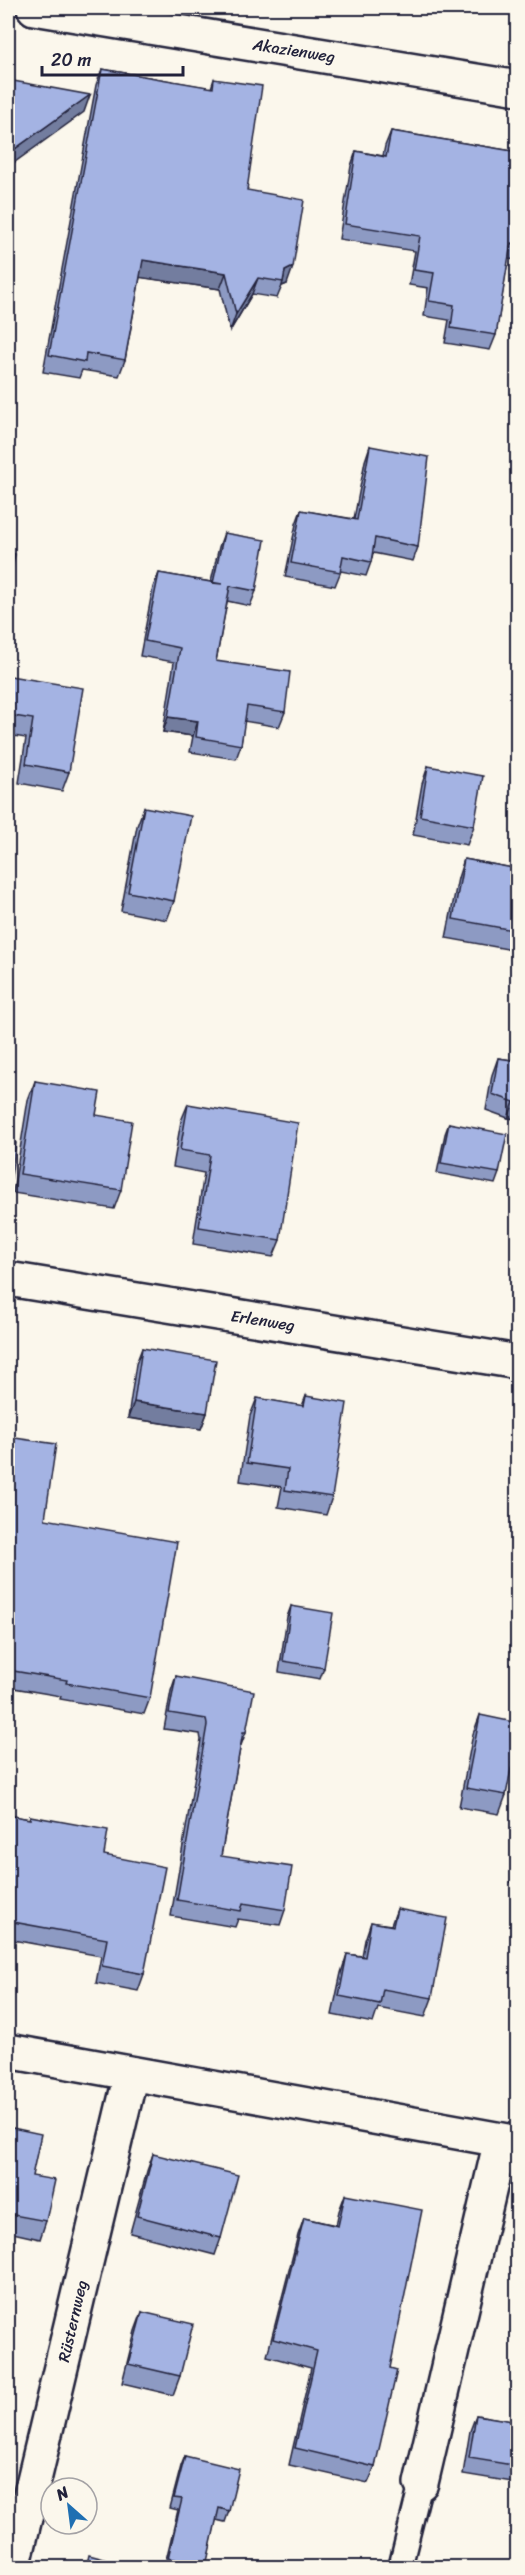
<svg xmlns="http://www.w3.org/2000/svg" width="525" height="2575" viewBox="0 0 525 2575" font-family="Sriracha,sans-serif">
<rect width="100%" height="100%" fill="#fbf7ec"/>
<filter id="ink" filterUnits="userSpaceOnUse"><feTurbulence type="fractalNoise" baseFrequency=".0167" numOctaves="2"/><feDisplacementMap in="SourceGraphic" scale="12" xChannelSelector="R" yChannelSelector="G"/><feConvolveMatrix kernelMatrix="1 2 1 2 8 2 1 2 1" color-interpolation-filters="sRGB"/></filter>
<g filter="url(#ink)">
<g fill="none" stroke-linecap="round" stroke-linejoin="round">
<g stroke="#22223b" stroke-width="27">
<path id="lane" d="M 400,2568 L 421,2483"/>
</g>
<g stroke="#22223b" stroke-width="38">
<path id="street" d="M 34,8 L 518,88
M 8,1279 L 518,1362
M 8,2051 L 518,2143
M 421,2483 L 501,2140
M 13,2568 L 131,2074"/>
</g>
<use href="#lane" stroke="#fbf7ec" stroke-width="22"/>
<use href="#street" stroke="#fbf7ec" stroke-width="33"/>
</g>
<path fill="#8d9ac3" stroke="#22223b" stroke-width="1.5" d="M 503,8 L 518,8 L 518,10 Z
M 102,69 L 211,88 L 214,79 L 247,190 L 287,284 L 282,286 L 277,298 L 252,294 L 230,331 L 220,289 L 140,277 L 125,360 L 119,376 L 82,370 L 79,378 L 43,372 L 96,85 Z
M 391,131 L 518,152 L 518,260 L 508,259 L 496,335 L 490,350 L 445,343 L 449,320 L 424,316 L 428,288 L 409,285 L 415,251 L 339,239 L 351,166 L 356,151 L 383,156 L 385,146 Z
M 370,446 L 418,547 L 413,561 L 373,553 L 371,562 L 366,576 L 341,571 L 335,586 L 285,577 L 296,524 L 301,510 L 354,519 L 365,461 Z
M 224,533 L 256,591 L 250,606 L 227,601 L 216,661 L 285,712 L 279,727 L 244,721 L 241,745 L 236,759 L 190,752 L 193,736 L 163,732 L 174,662 L 140,656 L 153,587 L 159,573 L 211,582 L 219,547 Z
M 10,676 L 69,772 L 62,791 L 19,783 L 26,738 L 8,735 L 8,682 Z
M 428,766 L 474,826 L 467,845 L 413,835 L 422,784 Z
M 144,807 L 174,901 L 167,920 L 121,911 L 137,826 Z
M 464,859 L 518,869 L 518,951 L 446,938 L 458,878 Z
M 498,1058 L 518,1061 L 518,1119 L 508,1118 L 486,1110 L 492,1075 Z
M 35,1081 L 96,1115 L 121,1190 L 114,1209 L 13,1193 L 28,1100 Z
M 188,1104 L 280,1240 L 273,1257 L 193,1244 L 204,1173 L 173,1167 L 181,1121 Z
M 449,1123 L 499,1173 L 495,1184 L 437,1173 L 445,1134 Z
M 142,1348 L 207,1413 L 201,1429 L 128,1418 L 136,1364 Z
M 306,1396 L 332,1497 L 326,1515 L 278,1507 L 282,1487 L 240,1481 L 250,1416 L 257,1398 L 302,1406 Z
M 8,1437 L 45,1519 L 150,1698 L 144,1714 L 60,1699 L 61,1696 L 8,1687 Z
M 291,1606 L 324,1668 L 320,1679 L 279,1672 L 287,1617 Z
M 176,1676 L 246,1732 L 240,1748 L 221,1856 L 285,1910 L 280,1925 L 238,1919 L 235,1927 L 171,1916 L 201,1740 L 200,1734 L 164,1729 L 171,1691 Z
M 480,1715 L 506,1795 L 499,1814 L 459,1807 L 473,1734 Z
M 8,1815 L 29,1819 L 30,1816 L 104,1855 L 144,1974 L 138,1991 L 96,1983 L 101,1956 L 8,1939 Z
M 397,1909 L 432,1998 L 425,2017 L 378,2008 L 373,2023 L 332,2015 L 341,1973 L 347,1954 L 362,1956 L 365,1940 L 371,1922 L 391,1925 Z
M 8,2127 L 32,2176 L 46,2221 L 40,2239 L 8,2232 Z
M 153,2154 L 221,2238 L 215,2255 L 130,2233 L 147,2171 Z
M 345,2195 L 390,2368 L 375,2467 L 368,2483 L 289,2465 L 311,2368 L 267,2356 L 298,2235 L 304,2218 L 336,2225 L 339,2211 Z
M 142,2312 L 180,2376 L 173,2395 L 122,2383 L 135,2331 Z
M 476,2415 L 517,2422 L 518,2418 L 518,2483 L 463,2474 L 470,2431 Z
M 185,2456 L 229,2511 L 225,2522 L 216,2520 L 205,2568 L 164,2568 L 178,2510 L 170,2508 L 181,2466 Z"/>
<path fill="#737d9f" stroke="#22223b" stroke-width="1.5" d="M 90,95 L 84,112 L 8,167 L 8,154 Z
M 143,260 L 226,273 L 220,289 L 137,277 Z
M 293,267 L 287,284 L 282,286 L 285,271 Z
M 258,278 L 252,294 L 230,331 L 236,314 Z
M 168,717 L 198,721 L 193,736 L 163,732 Z
M 514,1102 L 518,1102 L 518,1119 L 508,1118 Z
M 134,1402 L 207,1413 L 201,1429 L 128,1418 Z"/>
<path fill="#a4b3e3" stroke="#22223b" stroke-width="1.5" d="M 102,69 L 213,88 L 214,79 L 262,86 L 247,190 L 304,200 L 293,267 L 285,271 L 283,282 L 258,278 L 236,314 L 226,273 L 143,260 L 125,360 L 86,353 L 85,362 L 49,355 Z
M 8,80 L 90,95 L 8,154 L 8,157 Z
M 391,131 L 518,152 L 518,244 L 511,243 L 496,335 L 451,328 L 454,305 L 429,301 L 434,273 L 414,270 L 420,236 L 345,224 L 356,151 L 386,157 Z
M 370,446 L 429,457 L 418,547 L 375,538 L 371,562 L 343,556 L 340,572 L 291,563 L 301,510 L 357,520 Z
M 224,533 L 265,540 L 256,591 L 230,586 L 216,661 L 290,672 L 285,712 L 247,706 L 241,745 L 196,737 L 198,721 L 168,717 L 180,648 L 145,641 L 159,573 L 222,584 L 213,583 Z
M 8,552 L 15,554 L 8,590 Z
M 10,676 L 83,688 L 69,772 L 26,764 L 33,719 L 8,715 L 8,689 Z
M 428,766 L 483,776 L 474,826 L 420,816 Z
M 144,807 L 191,816 L 174,901 L 128,892 Z
M 464,859 L 518,869 L 518,931 L 453,919 Z
M 498,1058 L 518,1061 L 518,1102 L 514,1102 L 492,1094 Z
M 35,1081 L 100,1092 L 96,1115 L 132,1121 L 121,1190 L 20,1174 Z
M 188,1104 L 298,1123 L 280,1240 L 199,1227 L 210,1155 L 180,1150 Z
M 449,1123 L 507,1134 L 499,1173 L 441,1163 Z
M 8,1142 L 16,1143 L 8,1197 Z
M 142,1348 L 216,1360 L 207,1413 L 134,1402 Z
M 306,1396 L 347,1403 L 332,1497 L 285,1490 L 288,1469 L 247,1463 L 257,1398 L 304,1406 Z
M 8,1437 L 56,1444 L 45,1519 L 177,1542 L 150,1698 L 66,1683 L 67,1680 L 8,1670 Z
M 291,1606 L 333,1613 L 324,1668 L 283,1661 Z
M 176,1676 L 254,1691 L 246,1732 L 243,1732 L 221,1856 L 292,1867 L 285,1910 L 243,1903 L 241,1911 L 177,1900 L 207,1725 L 206,1719 L 169,1713 Z
M 480,1715 L 518,1723 L 518,1733 L 506,1795 L 466,1788 Z
M 8,1815 L 30,1819 L 30,1816 L 108,1830 L 104,1855 L 165,1867 L 144,1974 L 102,1966 L 107,1939 L 8,1921 Z
M 397,1909 L 447,1918 L 432,1998 L 383,1989 L 380,2004 L 339,1996 L 347,1954 L 365,1957 L 371,1922 L 393,1926 Z
M 8,2127 L 41,2134 L 32,2176 L 55,2180 L 46,2221 L 8,2214 Z
M 153,2154 L 238,2175 L 221,2238 L 137,2216 Z
M 345,2195 L 422,2210 L 390,2368 L 397,2370 L 375,2467 L 295,2448 L 317,2351 L 273,2339 L 304,2218 L 338,2226 Z
M 142,2312 L 193,2324 L 180,2376 L 128,2364 Z
M 476,2415 L 518,2422 L 518,2466 L 469,2458 Z
M 185,2456 L 239,2469 L 229,2511 L 219,2508 L 206,2566 L 168,2558 L 182,2499 L 174,2498 Z
M 89,2555 L 138,2568 L 86,2568 Z"/>
</g>
<g text-anchor="middle" stroke-width="6" stroke-linejoin="round" paint-order="stroke">
<g font-size="16" fill="#22223b" stroke="#fbf7ec">
<text transform="translate(294 50) rotate(9)" y="6">Akazienweg</text>
<text transform="translate(263 1320) rotate(9)" y="6">Erlenweg</text>
<text transform="translate(72 2321) rotate(-77)" y="6">Rüsternweg</text>
</g>
</g>
<rect width="525" height="2575" fill="none" stroke="#fbf7ec" stroke-width="30"/>
<rect x="15" y="15" width="495" height="2545" fill="none" stroke="#22223b" stroke-width="2" filter="url(#ink)"/>
<g transform="translate(69 2506) rotate(332)"><circle r="28" fill="#fbf7ec" stroke="#a4a2a5" stroke-width="1.5"/>
<path d="M0-4.5L10 22L0 15L-10 22Z" fill="#1f6fb2"/>
<text y="-9" font-size="16" font-weight="bold" text-anchor="middle" fill="#22223b">N</text>
</g>
<path d="M42 66v9h141v-9" fill="none" stroke="#22223b" stroke-width="3"/>
<text x="51" y="66" font-size="18" fill="#22223b" stroke="#fbf7ec" stroke-width="4.5" paint-order="stroke">20 m</text>
</svg>
